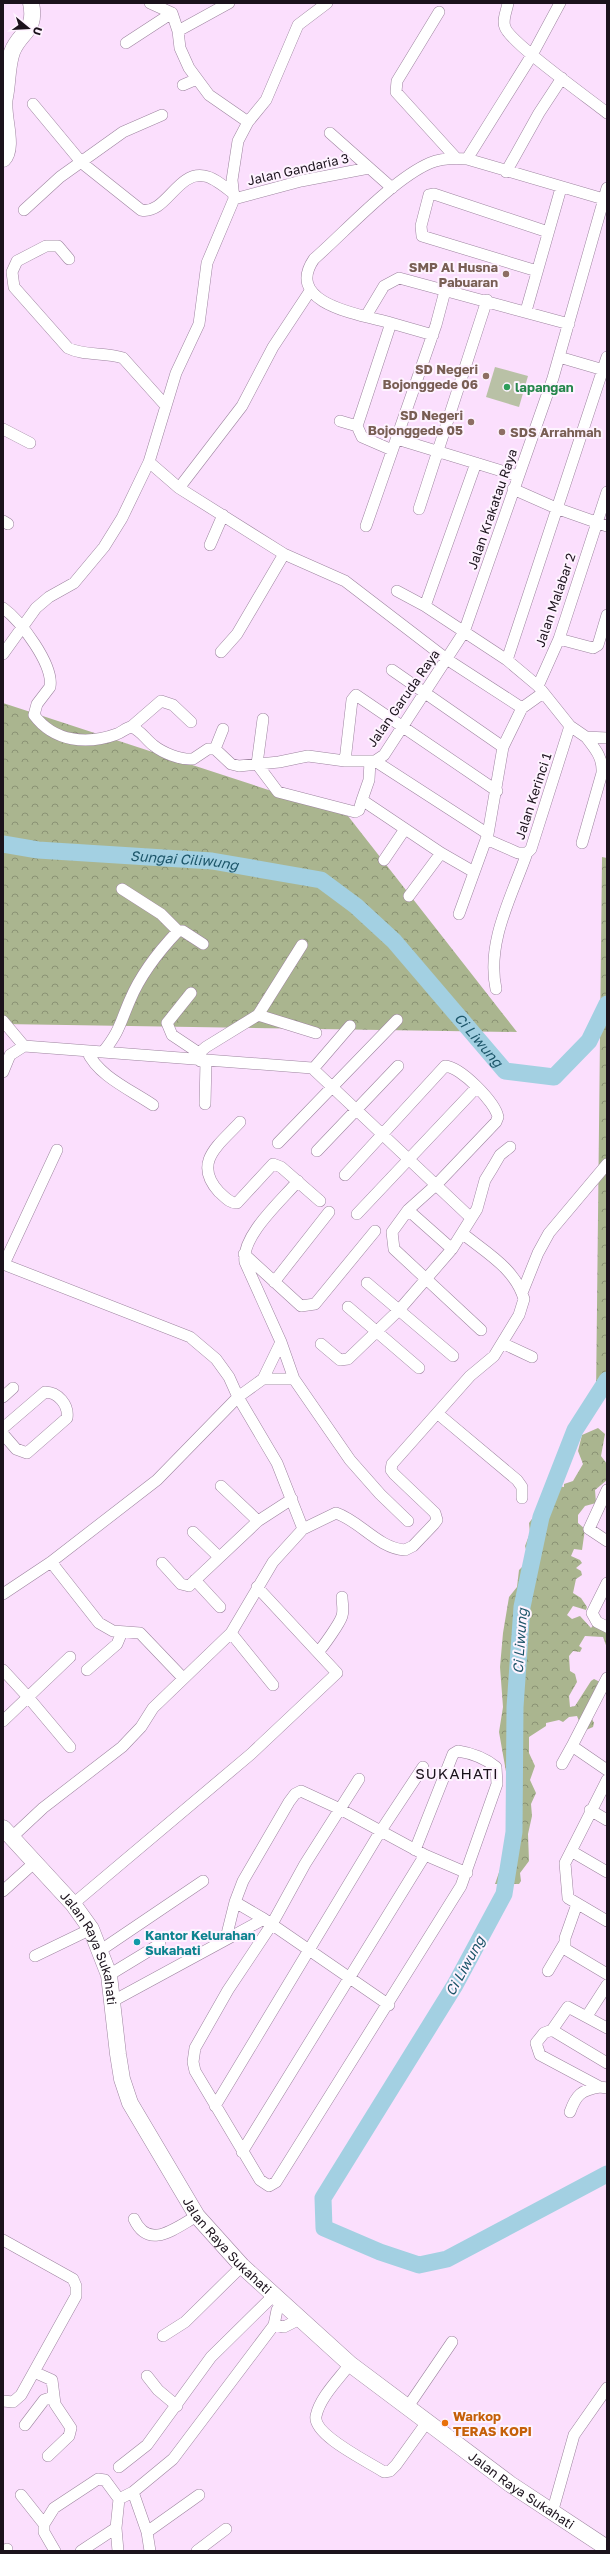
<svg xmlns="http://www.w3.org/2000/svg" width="610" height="2554" viewBox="0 0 610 2554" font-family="'Golos Text',sans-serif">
<defs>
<pattern id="forest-crowns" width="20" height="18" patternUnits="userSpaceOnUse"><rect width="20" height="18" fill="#aab58f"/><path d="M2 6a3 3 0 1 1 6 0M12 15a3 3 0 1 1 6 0" fill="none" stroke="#8a9274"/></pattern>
</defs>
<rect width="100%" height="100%" fill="#fbdffd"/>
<path fill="url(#forest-crowns)" d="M 3,703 L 348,816 L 517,1032 L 3,1024 Z
M 602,857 L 607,858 L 607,1394 L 596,1397 Z
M 598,1428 L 605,1434 L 601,1456 L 607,1464 L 607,1480 L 595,1490 L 596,1503 L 585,1506 L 578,1515 L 578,1523 L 585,1529 L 582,1550 L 574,1549 L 571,1556 L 580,1560 L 582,1563 L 576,1568 L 581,1571 L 582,1575 L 576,1579 L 573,1593 L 581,1598 L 587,1607 L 586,1610 L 573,1606 L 567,1615 L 572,1619 L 580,1616 L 591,1628 L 595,1623 L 607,1634 L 607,1648 L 603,1637 L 585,1636 L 579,1646 L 582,1648 L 580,1652 L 573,1651 L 569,1656 L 570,1671 L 575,1674 L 577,1682 L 569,1696 L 570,1707 L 575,1706 L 591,1681 L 594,1679 L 600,1682 L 589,1713 L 594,1723 L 593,1727 L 586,1730 L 581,1726 L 577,1716 L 569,1717 L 563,1722 L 559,1720 L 546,1723 L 546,1726 L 529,1737 L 529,1753 L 535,1766 L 530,1780 L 536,1793 L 531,1804 L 532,1816 L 528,1834 L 529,1861 L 520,1873 L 521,1881 L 519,1884 L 495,1884 L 505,1855 L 509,1828 L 508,1783 L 499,1732 L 503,1707 L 500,1667 L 503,1633 L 509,1597 L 517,1587 L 519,1570 L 529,1560 L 525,1546 L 530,1533 L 529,1523 L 537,1512 L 544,1491 L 551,1485 L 564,1487 L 564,1484 L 573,1481 L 583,1464 L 578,1451 L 582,1435 Z"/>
<path fill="#b9c1a6" d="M 495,367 L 528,376 L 519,407 L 486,397 Z"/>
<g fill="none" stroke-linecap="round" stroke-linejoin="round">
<g stroke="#a3d0e2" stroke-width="17">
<path id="s1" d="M 3,844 L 38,850 L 212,861 L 321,880 L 356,906 L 394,941 L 505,1071 L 554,1077 L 589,1041 L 607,1004"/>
<path d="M 607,1380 L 575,1430 L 541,1517 L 522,1607 L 515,1707 L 514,1832 L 504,1894 L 455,1985 L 323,2198 L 324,2228 L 380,2252 L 419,2265 L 447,2259 L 607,2174"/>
</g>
<g stroke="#9d849f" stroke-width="12">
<path id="street" d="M 150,3 L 172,13 L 178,31 L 180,48 L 189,68 L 209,95 L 248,122
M 508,3 C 507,10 502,20 505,27 C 509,42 591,100 607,113
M 439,12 L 397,81 L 396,92 L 456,158
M 178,31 L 229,3
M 126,43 L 172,13
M 183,85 L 197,79
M 33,104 L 82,163 L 141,210 C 166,215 177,171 204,176 C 214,177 226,188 234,194
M 330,133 L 392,188
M 467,159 L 532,55 L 560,3
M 506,172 L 539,113 L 562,78
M 234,199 L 301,181 L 369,168
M 24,210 L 60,177 L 123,132 L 162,115
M 69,259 L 58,246 L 46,246 L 17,261 L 12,272 L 14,287 L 68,348 C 84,356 105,352 123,358 L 166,406
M 537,271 L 422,236 L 421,226 L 428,199 L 429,195 L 434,194 L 548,232
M 526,311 L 561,188
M 366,316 L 384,286 L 399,278 L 569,324
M 391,323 C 362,315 283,304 314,259 C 346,231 393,179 430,163 C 442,158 454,158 467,159 L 607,200
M 559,357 L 607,371
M 340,421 L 357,426
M 3,429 L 30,443
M 397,439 L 518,476
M 392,450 L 362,437 L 357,426 L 391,323 L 433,335
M 149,462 L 179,488 L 284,554 L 345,581 L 448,660 L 522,708
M 179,488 L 242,406 L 273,347 L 310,291
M 513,489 L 556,508 L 607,526
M 419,509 L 487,300
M 3,521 L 8,524
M 366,526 L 436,325 L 445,291
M 210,545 L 223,515
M 397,591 L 425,606 L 507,660 L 538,686 L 570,726 L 586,737 L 607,738
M 425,606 L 476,463
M 3,608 C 21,621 54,665 50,687 L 37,704 L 34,715 C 54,742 87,745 117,734 C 122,732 126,728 131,727 C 141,730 145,739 153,745 C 163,753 180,760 193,759 L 208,749 L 215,749 L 231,764 L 239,766 L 279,762 L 308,756 L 345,761 L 375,761 L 384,755 L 464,632 L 553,378 L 607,188
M 559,639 L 593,648 L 598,645 L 607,615
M 221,652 L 237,634 L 284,554
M 3,654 L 36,608 L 49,597 L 74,583 L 104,547 L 122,518 L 149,462 L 176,373 L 199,324 L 207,263 L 234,199 L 232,180 L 238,141 L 248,122 L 266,100 L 298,25 L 327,3
M 507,660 L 607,357
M 392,670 L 503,747
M 538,686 L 559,639 L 607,492
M 263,719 L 257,764 L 278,792 L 355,812 L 359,810 L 362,800 L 441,853 L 474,872
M 131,727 L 161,701 L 173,705 L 191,722
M 215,749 L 223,729
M 345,761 L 352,700 L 356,695 L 497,791
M 375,761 L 488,834
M 362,800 L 369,780 L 370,761
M 486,839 L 518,853 L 527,853 L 531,849 L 570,726
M 582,843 L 602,773 C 603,757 595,749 586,737
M 384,860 L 405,829
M 122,889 L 161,914 L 178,931
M 409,896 L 441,853
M 459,914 L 488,834 L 503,747 L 522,708 L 543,693
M 496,989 C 486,942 512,896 527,853
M 191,993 L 167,1023 L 172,1035 L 199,1053
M 258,1015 L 316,1033
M 3,1021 L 24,1046
M 87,1051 C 98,1076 131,1090 153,1105
M 103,1052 C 120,1031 120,1023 130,1000 C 140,976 160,950 178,931 L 183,931 L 203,944
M 200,1061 L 199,1053 L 206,1047 L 258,1015 L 302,945
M 313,1069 L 350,1026
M 3,1072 L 10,1055 L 24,1046 L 312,1068 L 471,1218
M 205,1104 L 206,1061
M 240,1122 C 219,1145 192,1162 219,1192 C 225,1197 229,1203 237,1203 L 273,1164 L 281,1167 L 320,1201
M 278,1143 L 397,1020
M 317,1151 L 398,1066
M 345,1175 L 445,1066 C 461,1067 495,1102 498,1117 L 496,1122 L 437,1184 L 408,1210 L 392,1232 L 394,1249 L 481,1330
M 298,1181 C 281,1201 241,1236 245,1262 L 281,1342 L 294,1379 L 350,1460 L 380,1494 L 408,1521
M 408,1210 L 452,1249
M 357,1214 L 477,1087
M 244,1254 L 301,1306 L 315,1304 L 375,1231
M 3,1264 L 190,1337 L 216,1359 L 229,1377 L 238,1397 L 277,1463 L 303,1529
M 4,1264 L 57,1150
M 274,1282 L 329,1212
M 367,1283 L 453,1356
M 522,1293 L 538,1253 L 549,1233 L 607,1164
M 348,1307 L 419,1368
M 502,1343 L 532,1357
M 321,1344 L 340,1360 L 348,1359 L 400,1309 L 452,1249 L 477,1209 L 485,1180 L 493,1167 L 500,1155 L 510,1147
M 263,1379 L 294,1379
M 3,1397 L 13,1388
M 437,1413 L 517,1480 L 522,1487 L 522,1498
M 3,1428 L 45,1392 C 58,1392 69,1405 67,1418 L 27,1453 L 16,1449 L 3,1434
M 221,1486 L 258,1521
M 607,1490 L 589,1529 L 607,1541
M 193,1532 L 218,1556
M 51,1562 L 99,1623 L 113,1631 L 140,1633 L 183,1678
M 162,1563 L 181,1584 L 189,1586 L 258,1521 L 292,1499
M 195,1580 L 220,1607
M 607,1583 L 592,1613 L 597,1622 L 607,1627
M 3,1594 L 51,1562 L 157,1480 L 238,1397 L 263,1379 L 281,1342
M 231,1633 L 273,1685
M 318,1652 C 323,1647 340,1623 342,1616 C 344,1610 342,1603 342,1597
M 3,1670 L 28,1697 L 70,1747
M 87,1670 L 117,1644 L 122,1632
M 607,1678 L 572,1746 L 607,1770
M 3,1721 L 70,1657
M 562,1764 L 572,1746
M 359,1779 L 305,1864 L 272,1924 L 228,1990 L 195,2048 L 193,2062 L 195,2071 L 260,2180 L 269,2186 L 276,2182 L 461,1886 L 497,1784 L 496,1767 C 486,1759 471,1753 458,1751 L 453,1754 L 415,1850
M 607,1780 L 565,1863 L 568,1898 L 607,1921
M 590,1810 L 607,1820
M 12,1837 L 43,1808 L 122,1747 L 141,1727 L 153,1708 L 231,1633 L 273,1562 L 303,1529 L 336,1513 C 360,1521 378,1548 405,1550 L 413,1546 L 434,1524 L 437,1520 L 435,1513 L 394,1474 L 391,1470 L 392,1464 L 470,1376 L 494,1356 L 519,1315 L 524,1299 C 515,1268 485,1252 462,1233
M 571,1851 L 607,1872
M 3,1891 L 34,1863
M 235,1902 L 264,1919
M 73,1904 L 251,1754 L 337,1673 L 257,1587
M 577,1904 L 565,1938 L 565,1949 L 607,1974
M 226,1938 L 235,1902 L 243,1881 L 289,1802 L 295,1794 L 301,1791 L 340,1809 L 425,1855 L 467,1873
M 101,1950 L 203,1881
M 35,1956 L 91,1929
M 548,1971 L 564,1944
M 109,1975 L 160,1944
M 113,2001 L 264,1919 L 389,2005
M 587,2016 L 607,1985
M 607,2028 L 568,2007 L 552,2030 L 544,2033 L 536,2043 L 540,2055 L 600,2087 L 607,2088
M 552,2030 L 607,2063
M 215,2106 L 380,1832 L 423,1767
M 570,2112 C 576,2095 581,2090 600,2087
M 242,2152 L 425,1855
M 134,2219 C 149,2251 175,2228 197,2216
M 3,2240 L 73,2279 L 76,2286 L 76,2296 L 21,2395 L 13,2402 L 3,2401
M 283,2301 L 277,2310 L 274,2325 L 284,2327 L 302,2318
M 163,2336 L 185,2322 L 242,2266
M 350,2364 C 339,2379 320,2397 316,2416 C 312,2435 369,2462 384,2472 L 390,2471 L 396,2465 L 427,2422
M 34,2372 L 52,2380 L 55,2404 L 71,2428 L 69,2436 L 48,2456
M 147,2376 L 158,2390 L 177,2406
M 407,2408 L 452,2342
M 25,2425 L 44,2400 L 53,2397
M 119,2467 L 147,2445 L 211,2357 L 275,2294
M 133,2492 L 147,2532 L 150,2551
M 21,2495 L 44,2524 L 44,2532 L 55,2551
M 552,2513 L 574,2435 L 607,2388
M 44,2524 L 54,2508 L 98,2479 L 105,2480 L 119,2499
M 147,2532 L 199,2495
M 5,2551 L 7,2549
M 81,2551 L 116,2528
M 118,2551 L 116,2528 L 119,2499 L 133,2492 L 173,2459 L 274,2325
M 197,2551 L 226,2529"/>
</g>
<g stroke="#9d849f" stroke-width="17">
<g id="secondary">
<path d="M 3,159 C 15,147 1,114 5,97 C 8,82 7,66 12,52 C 20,31 37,32 31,3"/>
<path id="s2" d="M 3,1828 L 73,1904 L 91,1929 L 109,1975 L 118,2054 L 122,2079 L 130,2103 L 197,2216 L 242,2266 L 350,2364 L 510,2484 L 607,2548"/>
</g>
</g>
<use href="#street" stroke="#fff" stroke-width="11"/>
<use href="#secondary" stroke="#fff" stroke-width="16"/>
</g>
<g fill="#8d6e63" stroke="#fef3ff" stroke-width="1.5">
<circle cx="506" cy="274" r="4"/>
<circle cx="486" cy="376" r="4"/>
<circle cx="471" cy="422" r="4"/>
<circle cx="502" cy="432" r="4"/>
</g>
<circle fill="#2e9e5b" stroke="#fef3ff" stroke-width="1.5" cx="507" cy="387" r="4"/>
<circle fill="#0f9aa8" stroke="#fef3ff" stroke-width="1.5" cx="137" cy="1942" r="4"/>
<circle fill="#e8710a" stroke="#fef3ff" stroke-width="1.5" cx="445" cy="2423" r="4"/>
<g text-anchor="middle" stroke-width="4" stroke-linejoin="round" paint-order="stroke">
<g font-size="13" fill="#1b121c" stroke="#fef3ff">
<text transform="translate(298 169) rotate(-13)" y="5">Jalan Gandaria 3</text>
<text transform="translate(492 509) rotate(-71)" y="5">Jalan Krakatau Raya</text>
<text transform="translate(555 600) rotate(-71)" y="5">Jalan Malabar 2</text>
<text transform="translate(403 698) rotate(-55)" y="5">Jalan Garuda Raya</text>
<text transform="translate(533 796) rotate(-72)" y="5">Jalan Kerinci 1</text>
<text dy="5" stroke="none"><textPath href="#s2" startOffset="151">Jalan Raya Sukahati</textPath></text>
<text dy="5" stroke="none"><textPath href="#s2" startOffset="487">Jalan Raya Sukahati</textPath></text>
<text dy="5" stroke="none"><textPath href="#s2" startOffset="871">Jalan Raya Sukahati</textPath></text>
</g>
<g font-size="13" font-weight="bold" fill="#785e54" stroke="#fef3ff" text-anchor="end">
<text x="498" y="272">SMP Al Husna<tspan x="498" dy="15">Pabuaran</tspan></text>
<text x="478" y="374">SD Negeri<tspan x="478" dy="15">Bojonggede 06</tspan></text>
<text x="463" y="420">SD Negeri<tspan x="463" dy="15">Bojonggede 05</tspan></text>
<text x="510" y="437" text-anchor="start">SDS Arrahmah</text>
</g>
<g font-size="13" font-weight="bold" fill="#27864d" stroke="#fef3ff" text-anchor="start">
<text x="515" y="392">lapangan</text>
</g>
<g font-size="13" font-weight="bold" fill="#0d838f" stroke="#fef3ff" text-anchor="start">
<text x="145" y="1940">Kantor Kelurahan<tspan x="145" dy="15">Sukahati</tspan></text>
</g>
<g font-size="13" font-weight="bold" fill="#c56008" stroke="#fef3ff" text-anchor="start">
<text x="453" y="2421">Warkop<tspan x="453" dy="15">TERAS KOPI</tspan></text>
</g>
<g font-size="14" font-style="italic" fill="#1c5569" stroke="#fef3ff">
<text dy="5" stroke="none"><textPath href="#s1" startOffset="182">Sungai Ciliwung</textPath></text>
<text dy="5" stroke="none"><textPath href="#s1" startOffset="546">Ci Liwung</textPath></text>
<text transform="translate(520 1641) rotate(-86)" y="5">Ci Liwung</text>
<text transform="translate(465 1966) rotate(-61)" y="5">Ci Liwung</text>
</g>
<g font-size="15" letter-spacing="1" fill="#1b121c" stroke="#fef3ff">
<text x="457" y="1779">SUKAHATI</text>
</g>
</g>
<rect width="610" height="2554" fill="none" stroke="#1b121c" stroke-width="8"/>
<g transform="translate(28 28) rotate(108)" stroke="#fef3ff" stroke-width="3" paint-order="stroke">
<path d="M0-3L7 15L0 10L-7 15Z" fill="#1b121c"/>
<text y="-6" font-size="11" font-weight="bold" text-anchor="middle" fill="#1b121c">U</text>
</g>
</svg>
